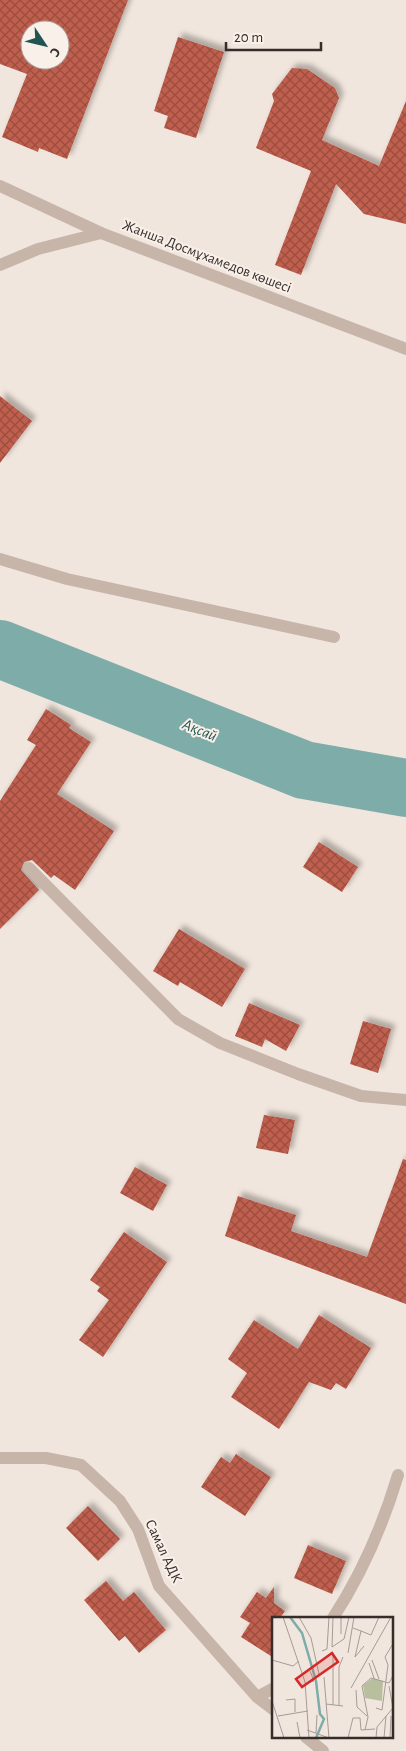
<svg xmlns="http://www.w3.org/2000/svg" width="406" height="1751" viewBox="0 0 406 1751" font-family="'Alegreya Sans',sans-serif">
<defs>
<pattern id="building-cross-hatch" width="8" height="8" patternUnits="userSpaceOnUse" patternTransform="scale(1.25)"><rect width="8" height="8" fill="#bf5e4d"/><path d="M0 0l8 8M0 8l8-8" fill="none" stroke="#9c4e40"/></pattern>
<filter id="shadow"><feDropShadow dx="4.5" dy="-4.5" stdDeviation="2.5" flood-color="#0004"/></filter>
</defs>
<rect width="100%" height="100%" fill="#f1e6dd"/>
<g fill="none" stroke-linecap="round" stroke-linejoin="round">
<path stroke="#7eaca9" stroke-width="58" d="M 0,649 L 304,770 L 406,788"/>
</g>
<path fill="url(#building-cross-hatch)" fill-rule="evenodd" filter="url(#shadow)" d="M 0,0 L 128,0 L 67,159 L 39,148 L 38,152 L 2,137 L 27,74 L 0,64 ZM 30,30 L 60,30 L 60,60 L 30,60 Z
M 178,37 L 224,52 L 196,138 L 164,128 L 168,116 L 154,111 Z
M 292,68 L 307,69 L 335,88 L 339,98 L 322,140 L 379,166 L 406,101 L 406,224 L 364,214 L 336,184 L 301,275 L 275,265 L 311,171 L 256,148 L 274,101 L 272,94 Z
M 0,396 L 32,421 L 0,463 Z
M 46,709 L 71,725 L 69,728 L 91,742 L 57,794 L 114,831 L 75,890 L 54,875 L 51,878 L 32,860 L 24,862 L 21,870 L 39,890 L 0,929 L 0,801 L 36,745 L 27,740 Z
M 319,842 L 358,867 L 342,892 L 303,867 Z
M 179,929 L 245,969 L 222,1007 L 180,982 L 178,986 L 153,971 Z
M 249,1003 L 300,1025 L 286,1051 L 265,1039 L 262,1047 L 235,1036 Z
M 363,1021 L 391,1029 L 378,1073 L 350,1064 Z
M 264,1115 L 295,1120 L 288,1154 L 256,1148 Z
M 403,1159 L 406,1160 L 406,1304 L 225,1236 L 238,1196 L 296,1215 L 291,1231 L 367,1257 Z
M 135,1167 L 167,1185 L 153,1211 L 120,1193 Z
M 124,1232 L 167,1262 L 103,1357 L 79,1340 L 109,1300 L 97,1291 L 100,1287 L 90,1280 Z
M 319,1315 L 371,1348 L 346,1389 L 336,1383 L 331,1390 L 309,1382 L 279,1429 L 231,1397 L 247,1373 L 228,1359 L 254,1320 L 298,1349 Z
M 236,1454 L 271,1477 L 245,1516 L 201,1487 L 221,1457 L 230,1463 Z
M 88,1506 L 120,1539 L 98,1561 L 66,1528 Z
M 308,1545 L 346,1561 L 332,1594 L 294,1578 Z
M 106,1581 L 123,1601 L 134,1592 L 166,1630 L 139,1653 L 125,1636 L 119,1641 L 84,1600 Z
M 274,1587 L 274,1603 L 285,1611 L 280,1618 L 274,1618 L 274,1658 L 241,1637 L 250,1623 L 240,1617 L 257,1592 L 266,1598 Z"/>
<g fill="none" stroke-linecap="round" stroke-linejoin="round">
<path stroke="#c8b5aa" stroke-width="12" d="M 0,265 L 38,249 L 101,233
M 0,559 L 67,579 L 334,637"/>
<path stroke="#c8b5aa" stroke-width="12" d="M 29,868 L 178,1019 L 220,1043 L 298,1074 L 361,1096 L 406,1100
M 0,1458 L 46,1458 L 81,1465 L 120,1501 L 138,1529 L 159,1586 L 257,1697 L 274,1710
M 333,1618 C 361,1575 383,1525 398,1475
M 257,1697 L 274,1688
M 306,1737 L 323,1751"/>
<path stroke="#c8b5aa" stroke-width="12" d="M 0,186 L 101,233 L 406,349"/>
</g>
<g text-anchor="middle" stroke-width="4" stroke-linejoin="round" paint-order="stroke">
<g font-size="15" fill="#362c29" stroke="#f9f0e9">
<text transform="translate(207 256) rotate(21)" y="5">Жанша Досмұхамедов көшесі</text>
<text transform="translate(164 1551) rotate(65)" y="5">Самал АДК</text>
</g>
<g font-size="16" font-style="italic" fill="#215553" stroke="#f9f0e9">
<text transform="translate(200 729) rotate(22)" y="6">Ақсай</text>
</g>
</g>
<g transform="translate(272 1617)">
<rect width="121" height="121" fill="#f1e6dd"/>
<path d="M 101,61 L 111,64 L 110,84 L 93,81 L 91,68 Z" fill="#b7bf9e"/>
<path fill="none" stroke="#7eaca9" stroke-width="2.5" d="M 18,0 L 30,16 L 44,64 L 48,97 L 52,102 L 44,121"/>
<path fill="none" stroke="#a69c95" stroke-width="1" d="M 11,0 L 33,65 L 37,121M 27,0 L 39,21 L 47,57M 61,0 L 60,30 L 72,22 L 77,0M 81,11 L 89,14 L 83,40 L 92,29M 89,14 L 99,18 L 107,0M 69,17 L 69,0M 50,34 L 55,32 L 57,0M 76,36 L 82,0M 0,43 L 21,49 L 27,44M 100,43 L 107,62M 97,46 L 102,61M 52,60 L 57,121M 34,66 L 42,64 L 38,54M 79,71 L 119,0M 84,73 L 85,90 L 95,99M 14,83 L 23,82 L 23,95M 0,84 L 12,121M 54,87 L 71,89M 61,88 L 61,36M 67,88 L 67,50 L 71,40M 104,91 L 110,93 L 116,48 L 113,40 L 122,25M 6,99 L 36,94M 25,105 L 28,121M 35,113 L 57,121M 93,113 L 96,100 L 90,69 L 99,61 L 117,66 L 122,57M 44,116 L 45,98M 76,121 L 81,101 L 88,101 L 89,113 L 103,112M 104,121 L 105,110 L 121,91 L 117,69M 112,121 L 114,99M 118,121 L 119,99"/>
<path fill="#d62828" fill-opacity="0.15" stroke="#d62828" stroke-width="2.5" d="M 60,36 L 66,45 L 30,70 L 24,62 Z"/>
<rect width="121" height="121" fill="none" stroke="#362c29" stroke-width="2.5"/>
</g>
<g transform="translate(45 45) rotate(125)"><circle r="24" fill="#f9f0e9" stroke="#aba29c"/>
<path d="M0-4L9 19L0 12L-9 19Z" fill="#215553"/>
<text y="-8" font-size="14" font-weight="bold" text-anchor="middle" fill="#362c29">С</text>
</g>
<path d="M226 42v8h95v-8" fill="none" stroke="#362c29" stroke-width="2.5"/>
<text x="234" y="42" font-size="15" fill="#362c29" stroke="#f9f0e9" stroke-width="4" paint-order="stroke">20 m</text>
</svg>
